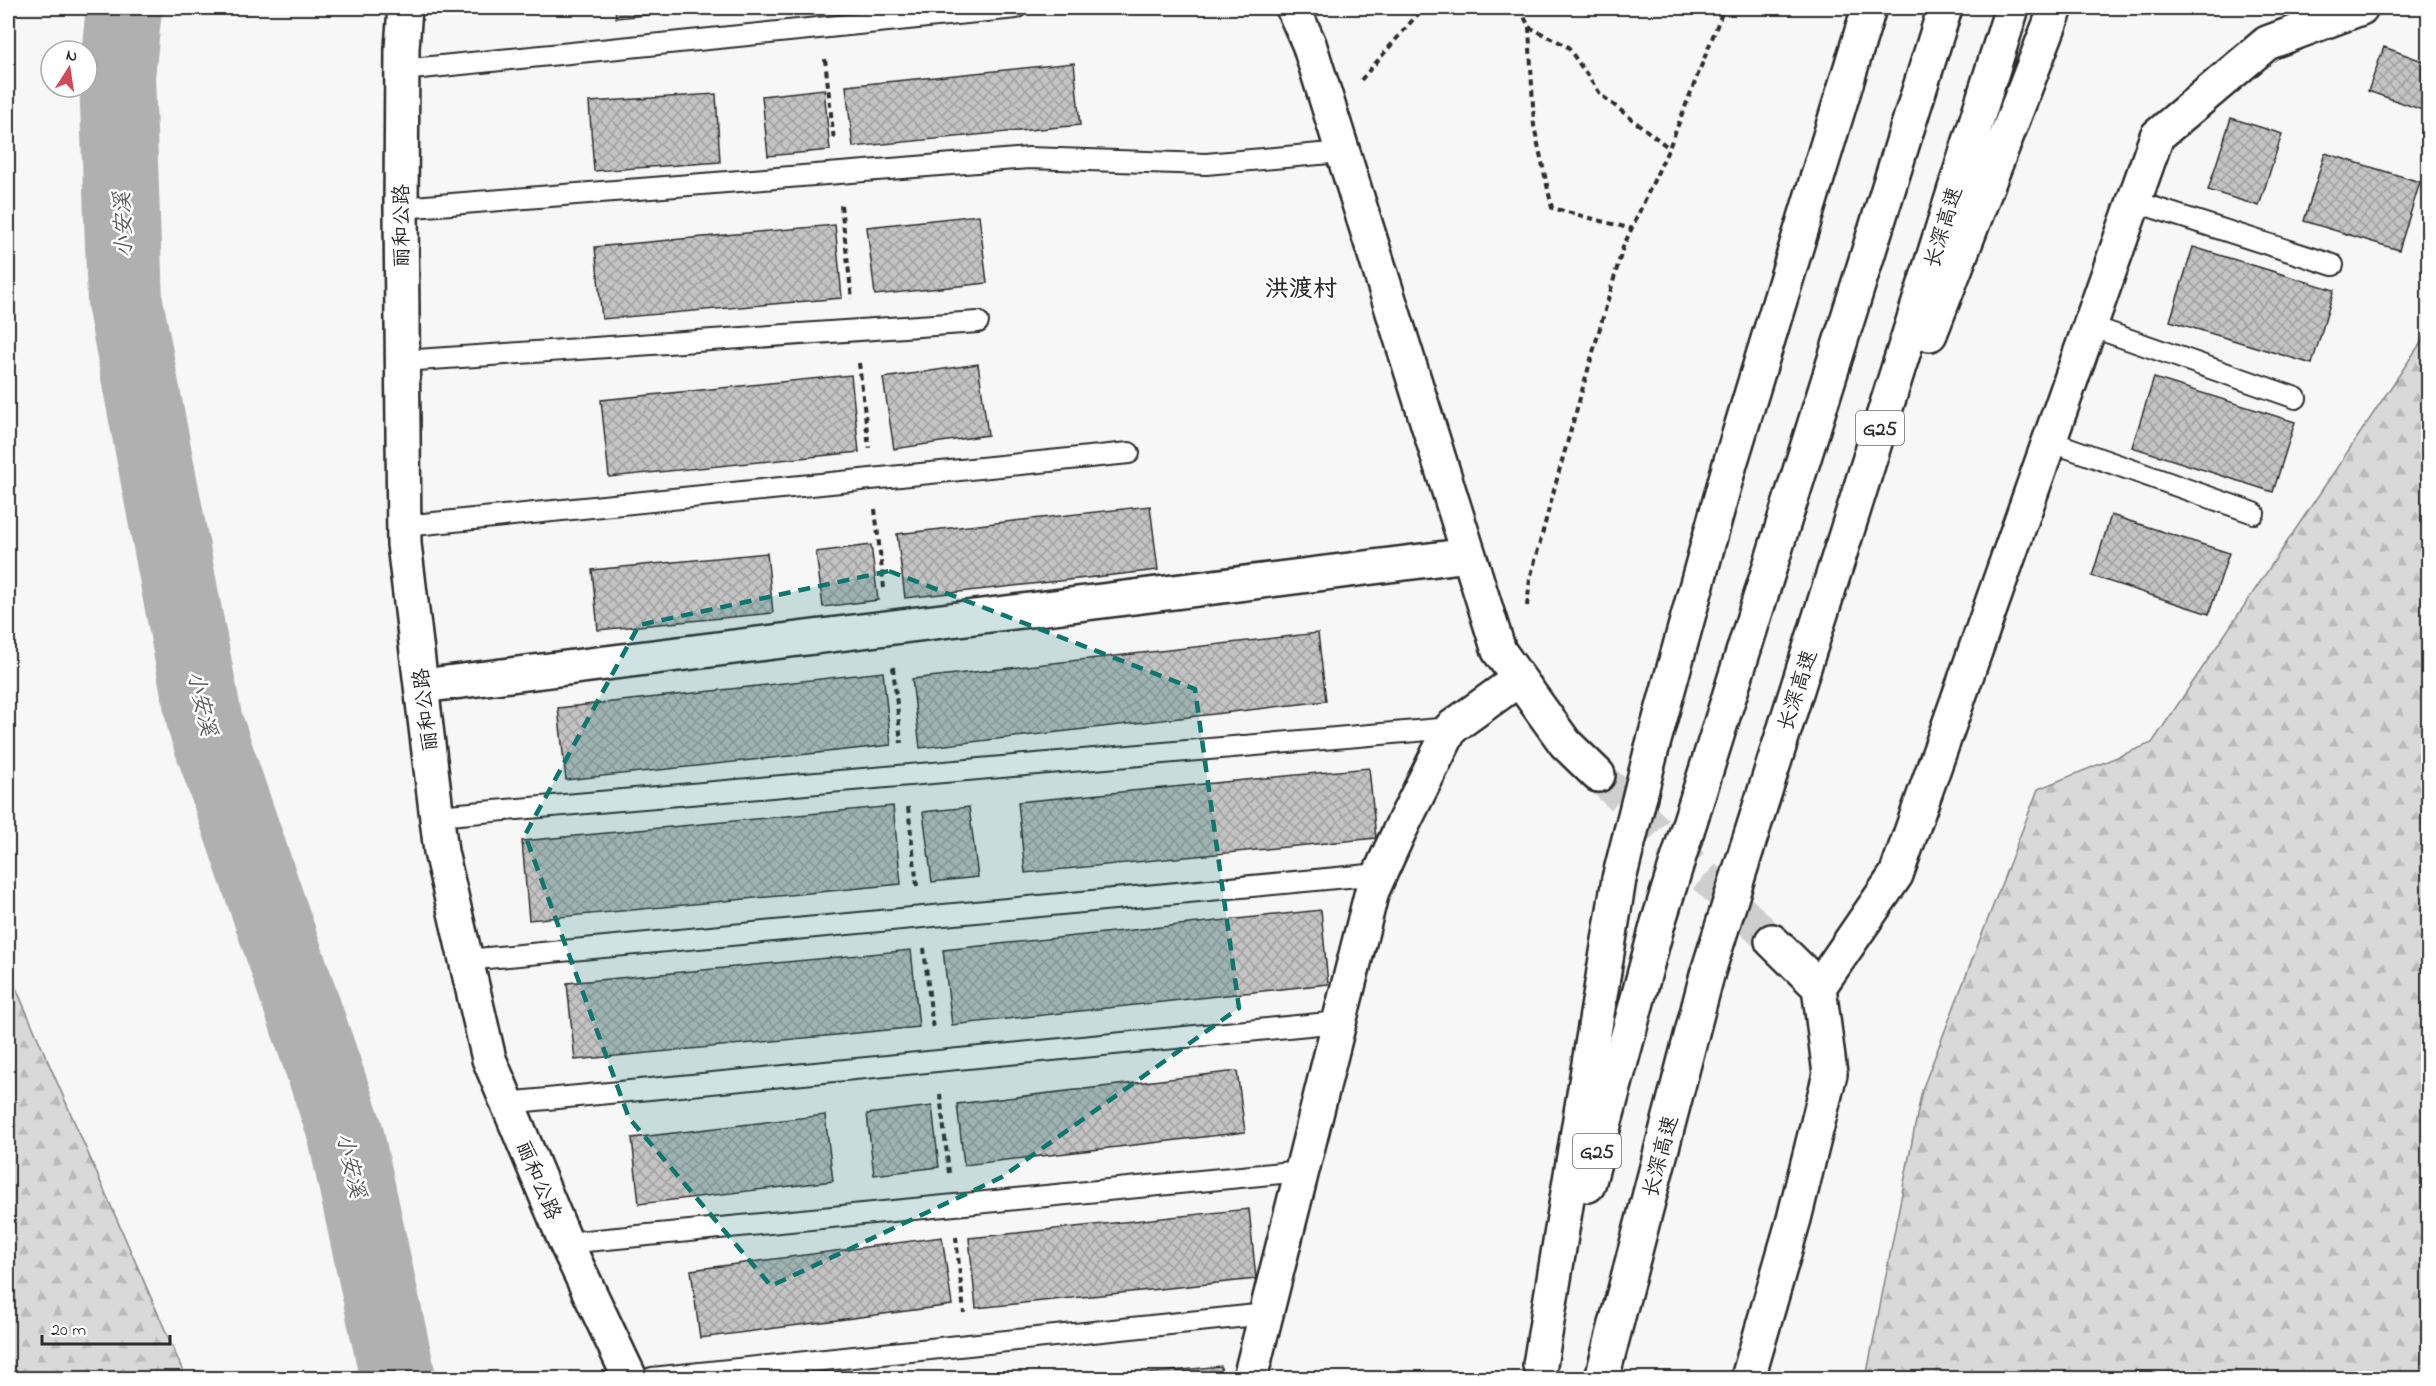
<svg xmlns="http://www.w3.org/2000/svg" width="2436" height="1386" viewBox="0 0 2436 1386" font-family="'Indie Flower','LXGW WenKai TC',sans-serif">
<defs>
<pattern id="forest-firs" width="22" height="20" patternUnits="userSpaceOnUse" patternTransform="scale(1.5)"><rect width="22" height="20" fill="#d9d9d9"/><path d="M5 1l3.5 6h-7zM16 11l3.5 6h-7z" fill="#bababa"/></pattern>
<pattern id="building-cross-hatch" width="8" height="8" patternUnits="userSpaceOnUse" patternTransform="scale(1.5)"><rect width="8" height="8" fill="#c4c4c4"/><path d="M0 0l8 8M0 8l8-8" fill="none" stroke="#9f9f9f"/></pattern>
</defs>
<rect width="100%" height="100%" fill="#f7f7f7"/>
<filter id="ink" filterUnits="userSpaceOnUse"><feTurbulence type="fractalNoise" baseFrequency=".0167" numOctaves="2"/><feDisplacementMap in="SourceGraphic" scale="12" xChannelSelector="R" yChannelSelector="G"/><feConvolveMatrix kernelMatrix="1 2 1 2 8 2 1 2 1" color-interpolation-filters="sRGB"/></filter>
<g filter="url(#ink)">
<path fill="url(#forest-firs)" stroke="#828282" stroke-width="1.5" d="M 2428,332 L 2428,1378 L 1866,1378 L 1922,1090 L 2038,789 L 2152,743 Z
M 8,971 L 9,972 L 186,1378 L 8,1378 Z"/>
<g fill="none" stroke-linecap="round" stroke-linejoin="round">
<path stroke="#b0b0b0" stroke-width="76" d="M 124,8 L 117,76 L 125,302 L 205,723 L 345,1131 L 398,1378"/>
</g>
<path fill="url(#building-cross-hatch)" stroke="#2b2b2b" stroke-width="1.5" d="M 615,8 L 718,8 L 616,18 Z
M 2384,47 L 2428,63 L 2428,112 L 2368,91 Z
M 1074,63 L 1080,125 L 853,147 L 846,86 Z
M 824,89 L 830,150 L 768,156 L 762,96 Z
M 716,94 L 720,162 L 594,171 L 589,102 Z
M 2231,118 L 2282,134 L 2259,206 L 2208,190 Z
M 2325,153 L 2420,182 L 2399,250 L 2304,221 Z
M 979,215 L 987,283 L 875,295 L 867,227 Z
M 835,225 L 842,298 L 602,319 L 595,247 Z
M 2193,247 L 2334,290 L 2312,364 L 2170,321 Z
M 978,364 L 988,435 L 894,449 L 883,378 Z
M 851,375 L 859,452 L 609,477 L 601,400 Z
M 2154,378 L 2295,422 L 2273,492 L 2132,447 Z
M 1150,506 L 1158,570 L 905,598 L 897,534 Z
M 2111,515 L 2229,553 L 2209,614 L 2092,576 Z
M 871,545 L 878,600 L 823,607 L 816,552 Z
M 767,553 L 773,613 L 598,630 L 592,570 Z
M 1318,633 L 1326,701 L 920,748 L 912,679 Z
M 883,672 L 891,745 L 566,780 L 558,708 Z
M 1369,768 L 1376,838 L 1025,873 L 1018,802 Z
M 893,806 L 901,884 L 529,920 L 522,841 Z
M 969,807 L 978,877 L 932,882 L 923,812 Z
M 1321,910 L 1328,984 L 952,1025 L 943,950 Z
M 911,950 L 919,1027 L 575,1060 L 567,983 Z
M 1237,1071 L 1245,1132 L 964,1165 L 957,1104 Z
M 932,1106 L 939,1167 L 874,1175 L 867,1114 Z
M 825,1115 L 833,1181 L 639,1204 L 632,1138 Z
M 1249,1209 L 1256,1279 L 976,1308 L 969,1238 Z
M 942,1237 L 952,1305 L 700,1338 L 691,1270 Z
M 1221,1366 L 1222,1378 L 1104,1378 Z"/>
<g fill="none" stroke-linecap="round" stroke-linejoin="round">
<path stroke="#cecece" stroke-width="33" stroke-dasharray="33 16" stroke-linecap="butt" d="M 1598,775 L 1772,941"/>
<g stroke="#2b2b2b" stroke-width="24">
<path id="service" d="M 402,70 L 1016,8
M 2133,201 L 2333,265
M 401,208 L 1029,158 L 1206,164 L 1342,152
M 2090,326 L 2296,398
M 402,361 L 978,322
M 2049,441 L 2254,513
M 404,526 L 1129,453
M 437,816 L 1451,728
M 466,960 L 1379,874
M 506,1103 L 1339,1022
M 566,1243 L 1302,1171
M 652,1378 L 1266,1314"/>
</g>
<g stroke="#2b2b2b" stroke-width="38">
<path id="minor" d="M 1293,8 L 1309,44 L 1499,651 L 1565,743 L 1598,775
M 422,686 L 1469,555
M 1250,1378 L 1372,891 L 1399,832 L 1451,728 L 1519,679
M 1748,1378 L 1794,1219 L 1830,1074 L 1819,987 L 1772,941"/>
</g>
<g stroke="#2b2b2b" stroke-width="38">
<path id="tertiary" d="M 1819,987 L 1896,875 L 2157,136 L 2267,43 L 2361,8"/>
</g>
<g stroke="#2b2b2b" stroke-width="38">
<path id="secondary" d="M 405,8 L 402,48 L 401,208 L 404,544 L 441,852 L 489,1059 L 566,1243 L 630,1378"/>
</g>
<g stroke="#2b2b2b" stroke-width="38">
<path id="motorway" d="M 1930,334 L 2056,8
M 1652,748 L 1730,464 L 1869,8
M 1698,796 L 1945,8
M 1747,848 L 2012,8
M 1588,1185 L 1658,923
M 1540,1365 L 1619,879
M 1602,1378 L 1707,975"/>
</g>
<path stroke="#2b2b2b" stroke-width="4" stroke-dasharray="6 4.5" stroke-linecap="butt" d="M 1520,8 L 1529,27 L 1567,46 L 1601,95 L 1669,148
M 1529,27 L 1534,126 L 1552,208 L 1632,229
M 825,59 L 834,141
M 1361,80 L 1423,8
M 841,205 L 852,299
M 859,363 L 869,448
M 875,509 L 884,588
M 1527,606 L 1530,579 L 1560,468 L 1623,247 L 1669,148 L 1724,8
M 893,667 L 901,743
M 908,807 L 917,886
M 924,948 L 933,1030
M 940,1094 L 949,1173
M 956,1237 L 964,1313"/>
<use href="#service" stroke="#fff" stroke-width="20"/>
<use href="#minor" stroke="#fff" stroke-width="33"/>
<use href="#tertiary" stroke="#fff" stroke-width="33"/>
<use href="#secondary" stroke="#fff" stroke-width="33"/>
<use href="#motorway" stroke="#fff" stroke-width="33"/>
<g stroke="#2b2b2b" stroke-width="38" stroke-linecap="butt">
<path id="motorway-bridge" d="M 1619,879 L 1652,748
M 1658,923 L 1698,796
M 1707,975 L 1747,848"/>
</g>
<use href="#motorway-bridge" stroke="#fff" stroke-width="33"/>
</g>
</g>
<path fill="#0f766e" fill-opacity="0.2" stroke="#0f766e" stroke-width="4.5" stroke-dasharray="12 8" stroke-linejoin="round" d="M 889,571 L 1195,689 L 1239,1008 L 1002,1177 L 771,1286 L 629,1118 L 525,835 L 639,625 Z"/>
<g text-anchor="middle" stroke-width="5" stroke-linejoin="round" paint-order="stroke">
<g fill="#fff" stroke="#6b6b6b" stroke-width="1.5">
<rect x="1856" y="411" width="48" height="34" rx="4.5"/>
<rect x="1573" y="1134" width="48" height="34" rx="4.5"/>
</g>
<g font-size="20" font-weight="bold" fill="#2b2b2b">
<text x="1880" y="435">G25</text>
<text x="1597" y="1158">G25</text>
</g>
<g font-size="21" fill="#2b2b2b" stroke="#fff">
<text transform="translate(401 226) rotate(-90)" y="7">丽和公路</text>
<text transform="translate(1943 227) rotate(-73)" y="7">长深高速</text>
<text transform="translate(1797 690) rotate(-72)" y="7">长深高速</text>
<text transform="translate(425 710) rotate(-97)" y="7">丽和公路</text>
<text transform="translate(1660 1156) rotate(-75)" y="7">长深高速</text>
<text transform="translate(539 1180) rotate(67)" y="7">丽和公路</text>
</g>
<g font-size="22" font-style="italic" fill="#5a5a5a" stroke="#fff">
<text transform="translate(122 225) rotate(-92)" y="8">小安溪</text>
<text transform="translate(203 703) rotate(77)" y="8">小安溪</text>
<text transform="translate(352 1165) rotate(77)" y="8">小安溪</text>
</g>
<g font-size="24" font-weight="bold" fill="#2b2b2b" stroke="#fff">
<text x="1301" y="296">洪渡村</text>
</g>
</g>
<rect width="2436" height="1386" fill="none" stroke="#fff" stroke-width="30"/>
<rect x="15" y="15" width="2406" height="1356" fill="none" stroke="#2b2b2b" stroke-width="2" filter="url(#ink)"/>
<g transform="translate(69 69) rotate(12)"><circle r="28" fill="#ffffff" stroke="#aaaaaa" stroke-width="1.5"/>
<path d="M0-4.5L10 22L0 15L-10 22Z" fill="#d1495b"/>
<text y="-9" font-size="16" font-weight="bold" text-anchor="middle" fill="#2b2b2b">N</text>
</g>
<path d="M42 1335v9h128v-9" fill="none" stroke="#2b2b2b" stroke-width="3"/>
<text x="51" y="1335" font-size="18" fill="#2b2b2b" stroke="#ffffff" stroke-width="4.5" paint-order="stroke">20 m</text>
</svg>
